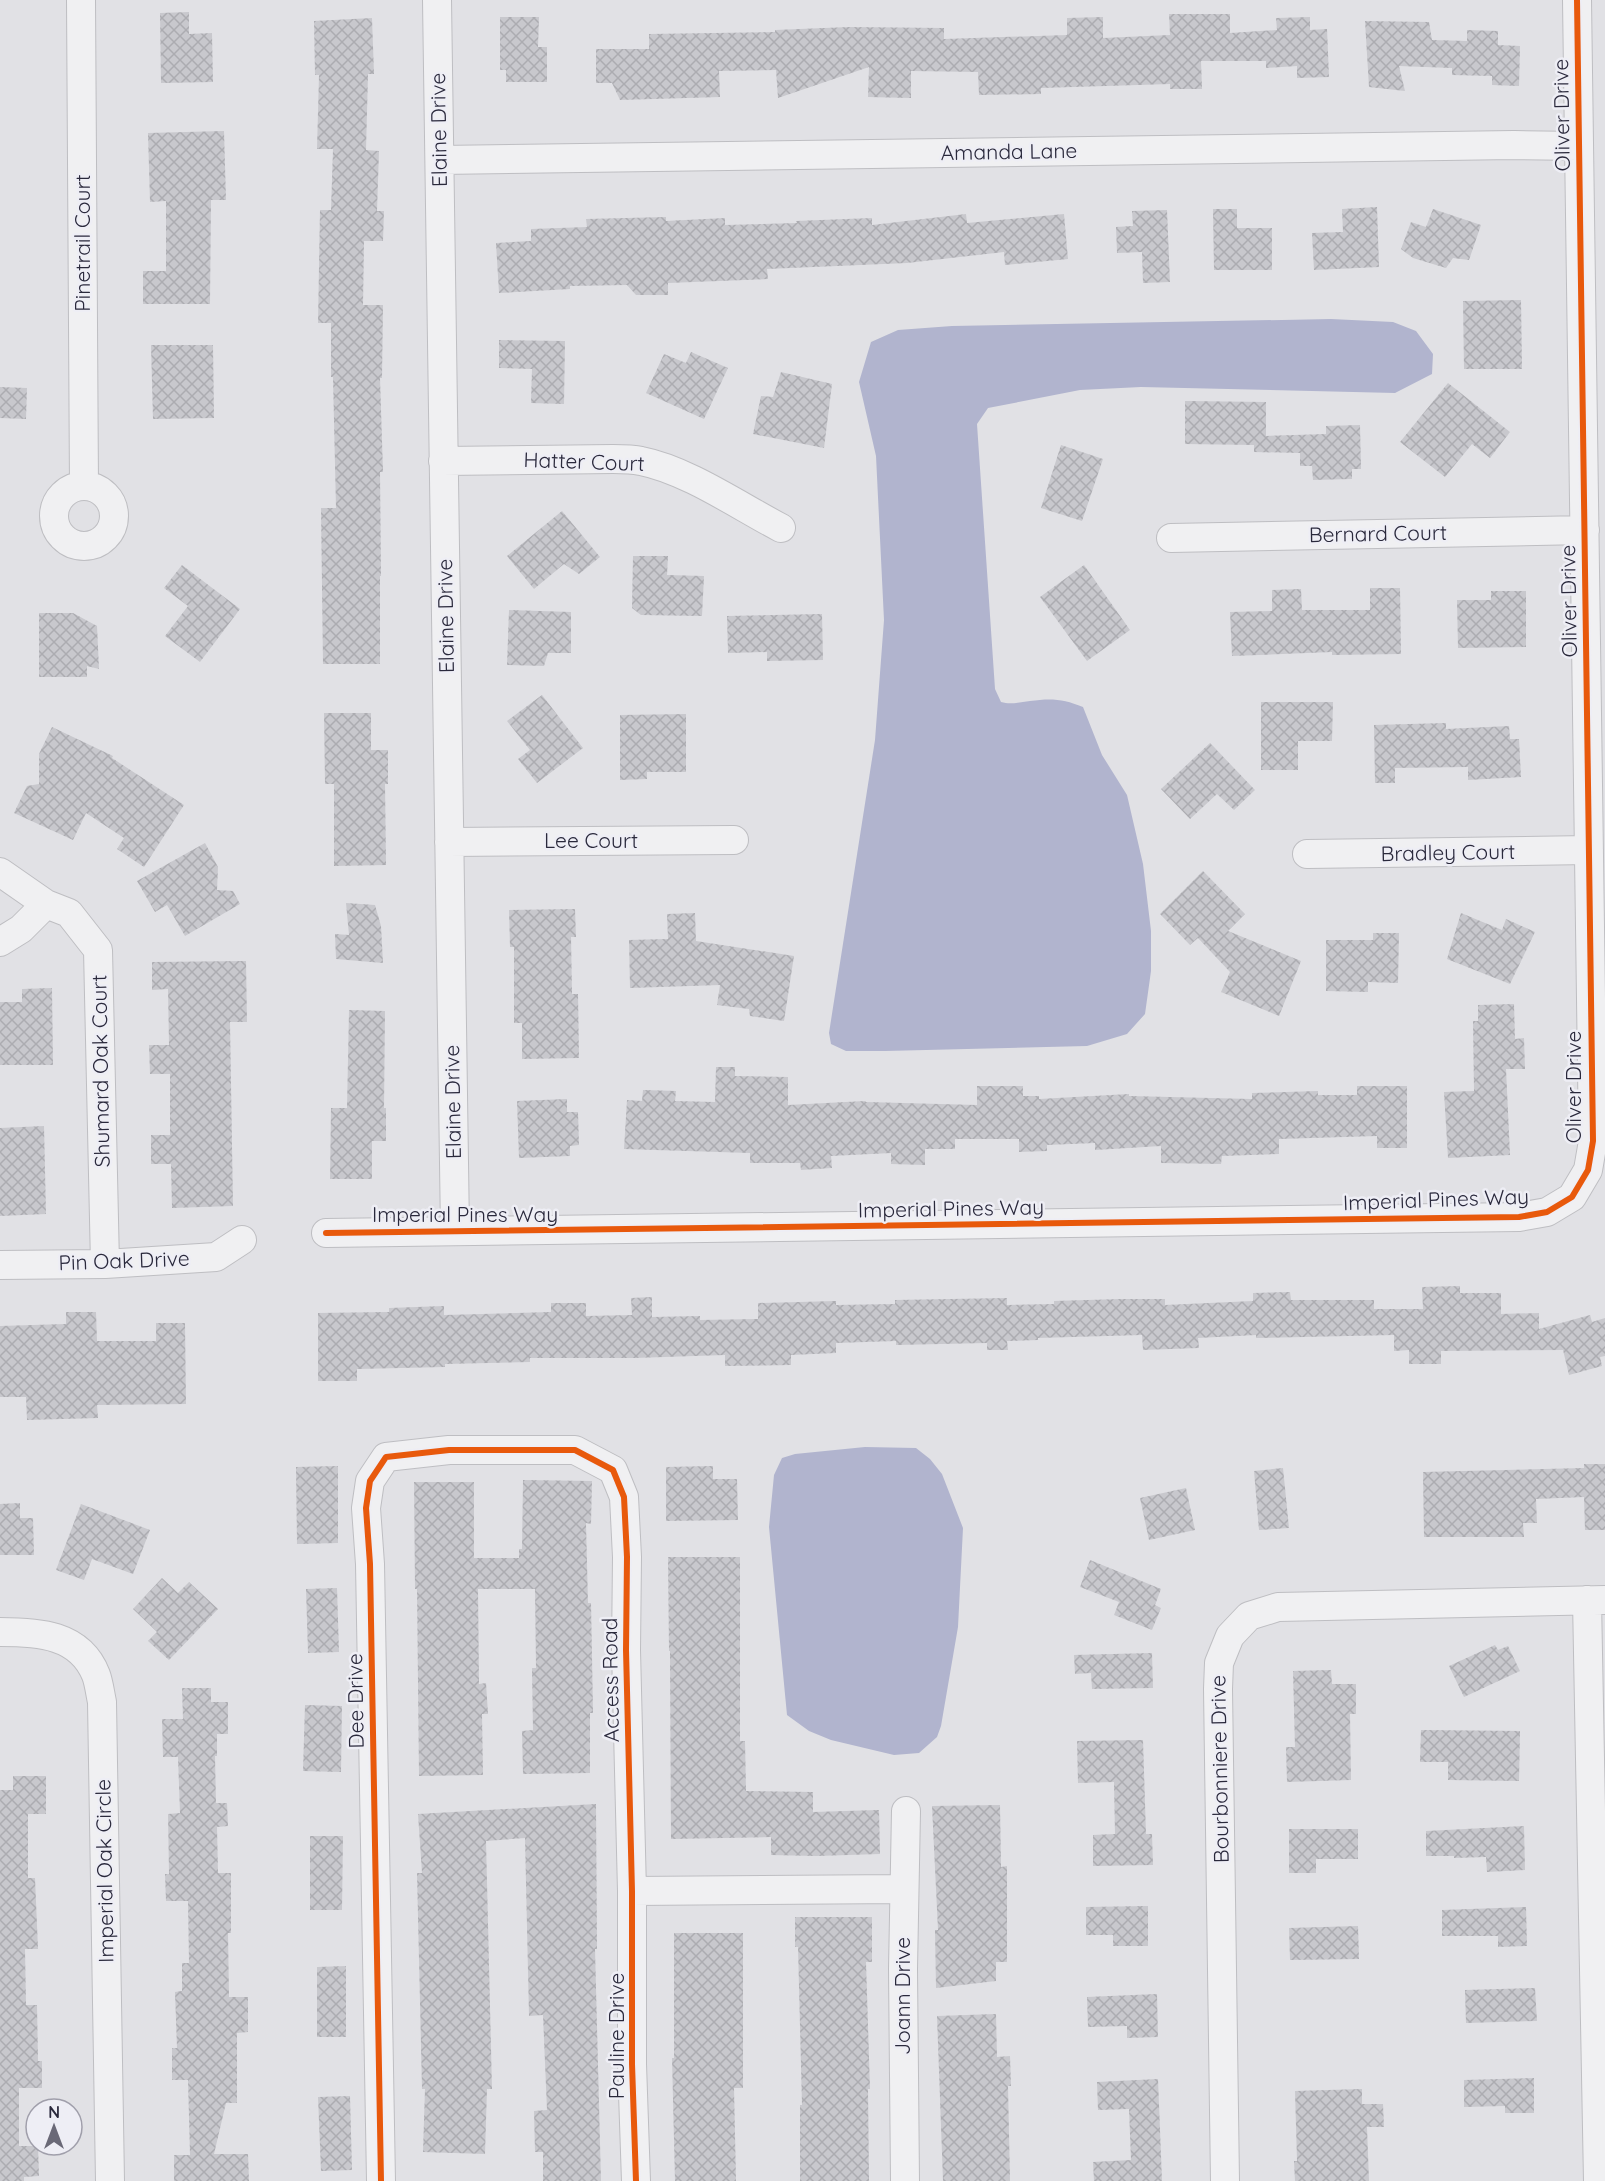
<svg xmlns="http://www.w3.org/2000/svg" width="1605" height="2181" viewBox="0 0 1605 2181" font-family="Quicksand,sans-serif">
<defs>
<pattern id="building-cross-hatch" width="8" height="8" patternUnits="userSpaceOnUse" patternTransform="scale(1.5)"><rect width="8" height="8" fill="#c8c8cd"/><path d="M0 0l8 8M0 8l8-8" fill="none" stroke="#acacb1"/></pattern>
</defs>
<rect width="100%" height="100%" fill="#e1e1e5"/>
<path fill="#b1b4ce" d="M 1331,319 L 1393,322 L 1416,331 L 1433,354 L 1432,374 L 1395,393 L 1141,387 L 1080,390 L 988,408 L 977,424 L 995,689 L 1001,702 C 1011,705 1020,702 1030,701 C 1051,698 1064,699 1083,707 L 1102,755 L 1127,795 L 1143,864 L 1151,931 L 1151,971 L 1145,1014 L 1127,1034 L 1087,1046 L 885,1051 L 846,1051 L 831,1044 L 829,1033 L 875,740 L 884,620 L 876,456 L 859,382 L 871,342 L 898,330 L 952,326 Z
M 865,1447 L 916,1448 L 930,1459 L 942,1474 L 963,1528 L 958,1627 L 941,1726 L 937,1737 L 919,1753 L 894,1755 L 831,1740 L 809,1731 L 787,1715 L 769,1527 L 774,1475 L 782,1458 L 795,1454 Z"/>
<path fill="url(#building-cross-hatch)" d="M 189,12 L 189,34 L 212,33 L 213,82 L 161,83 L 160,13 Z
M 1169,14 L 1230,14 L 1230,33 L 1277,30 L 1276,18 L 1310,17 L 1310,30 L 1327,29 L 1329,77 L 1297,78 L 1297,66 L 1266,68 L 1266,61 L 1201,61 L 1202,89 L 1170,89 L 1170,84 L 1041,88 L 1041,94 L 979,95 L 978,72 L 911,71 L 911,98 L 868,97 L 869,67 L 778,98 L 776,70 L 719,71 L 720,97 L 620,100 L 612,83 L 596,83 L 596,49 L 649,49 L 649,34 L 775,32 L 775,30 L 849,27 L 944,28 L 944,39 L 1067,35 L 1067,18 L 1103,17 L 1103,38 L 1170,35 Z
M 500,17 L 539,17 L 538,47 L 547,47 L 547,82 L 506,82 L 506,70 L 500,70 Z
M 372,18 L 374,74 L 368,74 L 366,150 L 379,151 L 377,211 L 384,211 L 383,241 L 364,241 L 363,305 L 383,305 L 382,378 L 380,378 L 383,472 L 380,472 L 381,576 L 380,576 L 380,664 L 323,664 L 321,508 L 336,508 L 333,377 L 331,377 L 331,323 L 318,323 L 320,210 L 331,210 L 333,149 L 317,149 L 319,75 L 315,75 L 314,21 Z
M 1365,21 L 1429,22 L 1432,40 L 1467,41 L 1467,30 L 1498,31 L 1498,45 L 1520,46 L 1519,86 L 1492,85 L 1492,76 L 1452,75 L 1452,68 L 1399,66 L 1405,91 L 1369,87 Z
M 224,131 L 226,200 L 211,200 L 210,304 L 143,304 L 143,271 L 166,271 L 166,201 L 150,202 L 148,133 Z
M 1377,207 L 1379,267 L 1314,270 L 1312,233 L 1343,232 L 1342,209 Z
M 1213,209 L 1237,209 L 1237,228 L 1272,228 L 1272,270 L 1214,270 Z
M 1433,209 L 1481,225 L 1469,260 L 1453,258 L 1446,268 L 1413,258 L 1401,249 L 1411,222 L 1426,227 Z
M 1167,210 L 1170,282 L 1143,283 L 1142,252 L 1117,253 L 1116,227 L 1133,226 L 1132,211 Z
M 966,214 L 967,223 L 1064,214 L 1068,259 L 1005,265 L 1004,252 L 907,263 L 767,269 L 768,279 L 668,283 L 668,295 L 636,295 L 627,285 L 570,286 L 570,289 L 499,293 L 496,243 L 531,241 L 531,229 L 587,227 L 586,219 L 666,217 L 666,221 L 725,218 L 725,225 L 797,223 L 796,221 L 872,218 L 872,225 Z
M 1521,300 L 1522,369 L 1464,369 L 1463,301 Z
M 499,340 L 565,341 L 564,404 L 531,403 L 532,369 L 499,368 Z
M 151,345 L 213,345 L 214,418 L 153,419 Z
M 691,352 L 728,368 L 704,419 L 646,393 L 664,354 L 686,363 Z
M 781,372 L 832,384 L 824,448 L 753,434 L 761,396 L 773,397 Z
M 1448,383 L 1510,432 L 1490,458 L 1472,444 L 1445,477 L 1400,442 Z
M 0,387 L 27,388 L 26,419 L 0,418 Z
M 1185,401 L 1266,402 L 1266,436 L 1326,434 L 1326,426 L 1360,425 L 1361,469 L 1352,469 L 1352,479 L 1313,480 L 1312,466 L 1300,466 L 1300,453 L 1254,452 L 1254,445 L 1185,444 Z
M 1061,445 L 1103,459 L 1082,521 L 1041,508 Z
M 562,511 L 600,557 L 579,574 L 564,564 L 534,589 L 507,556 Z
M 633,556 L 668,556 L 667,575 L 704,576 L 702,616 L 641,615 L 632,608 Z
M 182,565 L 240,609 L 200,662 L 165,636 L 188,606 L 164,588 Z
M 1084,565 L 1130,630 L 1087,661 L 1040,597 Z
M 1370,588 L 1400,588 L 1401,654 L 1332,655 L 1332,652 L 1232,656 L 1230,612 L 1272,611 L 1272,590 L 1301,589 L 1302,610 L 1370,610 Z
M 1491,591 L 1526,591 L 1526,647 L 1458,648 L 1457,600 L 1491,600 Z
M 509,610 L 571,612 L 571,653 L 548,653 L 544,666 L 507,665 Z
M 39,613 L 73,613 L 97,626 L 99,669 L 87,666 L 87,677 L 39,677 Z
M 822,614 L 823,660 L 767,661 L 767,652 L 728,653 L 727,616 Z
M 542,695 L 583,748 L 537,783 L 518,759 L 530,750 L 507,721 Z
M 1261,702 L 1333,702 L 1332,741 L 1298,741 L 1298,770 L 1261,770 Z
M 324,713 L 371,713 L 371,750 L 388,750 L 388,784 L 385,784 L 386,865 L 334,866 L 334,784 L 325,784 Z
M 686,714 L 686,772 L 647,772 L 647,779 L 620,780 L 620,715 Z
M 1446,723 L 1446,729 L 1509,726 L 1510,739 L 1519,739 L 1521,777 L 1468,780 L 1468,767 L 1395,768 L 1395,783 L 1375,783 L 1374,725 Z
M 52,727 L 113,756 L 112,758 L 184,805 L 144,867 L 117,849 L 124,838 L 86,813 L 73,840 L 14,813 L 27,786 L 39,784 L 39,754 Z
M 1210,743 L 1255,790 L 1234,810 L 1217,794 L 1190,819 L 1161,789 Z
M 205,843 L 218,867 L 217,890 L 233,891 L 240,904 L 185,936 L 167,905 L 155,912 L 137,881 Z
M 1203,871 L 1245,914 L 1228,931 L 1301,961 L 1279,1016 L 1221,992 L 1230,972 L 1198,938 L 1190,945 L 1160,914 Z
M 346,903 L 375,905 L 381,926 L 383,963 L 336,959 L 335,934 L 349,935 Z
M 575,909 L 576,937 L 571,937 L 572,994 L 578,994 L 579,1058 L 522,1059 L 522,1023 L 514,1023 L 514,947 L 510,947 L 509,910 Z
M 695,913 L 696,941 L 794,956 L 784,1021 L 750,1016 L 749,1009 L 717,1005 L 720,985 L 630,988 L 629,940 L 668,939 L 667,914 Z
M 1461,913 L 1502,930 L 1506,919 L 1535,932 L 1510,984 L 1447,959 Z
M 1373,933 L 1399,933 L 1398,983 L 1368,982 L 1368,992 L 1326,991 L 1326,940 L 1373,940 Z
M 246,961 L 247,1022 L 230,1022 L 233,1206 L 172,1208 L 171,1164 L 151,1164 L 151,1135 L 170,1135 L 170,1074 L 150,1074 L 149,1045 L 169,1045 L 168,989 L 152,990 L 152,962 Z
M 52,988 L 53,1065 L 0,1065 L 0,1002 L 22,1002 L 22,989 Z
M 1514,1004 L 1515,1039 L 1524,1038 L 1525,1069 L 1506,1069 L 1510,1155 L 1448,1158 L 1444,1092 L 1474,1091 L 1473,1021 L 1478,1021 L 1478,1005 Z
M 349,1010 L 385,1011 L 384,1108 L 386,1108 L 386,1141 L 372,1141 L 372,1179 L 330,1179 L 331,1108 L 347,1108 Z
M 716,1067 L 735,1067 L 735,1076 L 788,1077 L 788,1105 L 865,1101 L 866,1102 L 977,1105 L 977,1086 L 1023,1086 L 1023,1096 L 1039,1096 L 1039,1099 L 1129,1094 L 1129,1096 L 1252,1099 L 1252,1093 L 1318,1091 L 1318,1095 L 1357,1095 L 1357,1086 L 1407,1086 L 1407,1148 L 1377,1148 L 1377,1136 L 1279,1139 L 1279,1154 L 1222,1156 L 1221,1164 L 1161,1163 L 1161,1146 L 1095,1150 L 1095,1143 L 1047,1145 L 1047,1151 L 1019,1152 L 1019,1139 L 955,1139 L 955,1149 L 925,1149 L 925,1165 L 891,1164 L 891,1153 L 831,1156 L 832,1168 L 801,1170 L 800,1163 L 750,1163 L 750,1153 L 624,1149 L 627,1100 L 642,1101 L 643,1090 L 676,1091 L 675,1101 L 715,1102 Z
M 567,1099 L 567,1112 L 578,1112 L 579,1145 L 570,1146 L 570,1156 L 519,1158 L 517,1101 Z
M 44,1126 L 46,1214 L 0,1216 L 0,1128 Z
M 1460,1286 L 1460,1293 L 1501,1293 L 1501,1314 L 1539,1313 L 1539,1329 L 1590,1315 L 1592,1322 L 1605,1318 L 1605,1356 L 1600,1357 L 1602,1366 L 1569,1375 L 1563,1350 L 1441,1351 L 1441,1364 L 1409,1364 L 1409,1350 L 1394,1351 L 1394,1335 L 1256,1338 L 1256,1335 L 1198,1338 L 1199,1348 L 1143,1350 L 1142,1335 L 1038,1338 L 1038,1340 L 1007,1341 L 1008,1350 L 987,1350 L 987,1343 L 896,1345 L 896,1341 L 836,1343 L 836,1353 L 791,1355 L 791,1365 L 725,1366 L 725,1355 L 634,1358 L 530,1358 L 530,1362 L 445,1364 L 445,1367 L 357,1369 L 357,1381 L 318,1381 L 318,1313 L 389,1312 L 389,1308 L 444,1306 L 444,1315 L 551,1312 L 551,1303 L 586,1303 L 586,1316 L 632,1315 L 631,1298 L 652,1297 L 652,1317 L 700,1316 L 700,1320 L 758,1319 L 758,1303 L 836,1301 L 836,1305 L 895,1304 L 895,1300 L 1007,1298 L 1007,1305 L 1054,1304 L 1054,1301 L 1121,1299 L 1165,1299 L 1165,1305 L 1253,1301 L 1253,1293 L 1290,1292 L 1291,1300 L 1374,1300 L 1374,1309 L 1423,1309 L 1422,1287 Z
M 66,1312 L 96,1312 L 97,1341 L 156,1341 L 156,1323 L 185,1323 L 186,1404 L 97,1405 L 98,1418 L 27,1420 L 26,1397 L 0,1397 L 0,1326 L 66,1324 Z
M 1584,1464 L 1605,1464 L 1605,1530 L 1585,1530 L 1584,1497 L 1536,1499 L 1537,1523 L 1523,1523 L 1524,1537 L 1424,1537 L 1423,1472 L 1584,1468 Z
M 338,1466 L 338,1543 L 297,1544 L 296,1467 Z
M 713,1466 L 713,1479 L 737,1479 L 738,1520 L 666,1521 L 666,1467 Z
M 1283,1468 L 1289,1528 L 1259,1530 L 1254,1471 Z
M 523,1480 L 592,1481 L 591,1524 L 586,1523 L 588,1603 L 591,1603 L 592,1656 L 593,1713 L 590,1713 L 590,1773 L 523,1774 L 522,1731 L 533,1730 L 532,1668 L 536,1668 L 535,1589 L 478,1589 L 479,1684 L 486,1683 L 488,1714 L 482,1714 L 483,1775 L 419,1776 L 417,1589 L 415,1589 L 414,1482 L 474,1482 L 474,1558 L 519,1558 L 519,1549 L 522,1549 Z
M 1186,1488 L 1195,1530 L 1149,1540 L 1140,1498 Z
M 20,1503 L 20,1518 L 33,1518 L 34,1555 L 0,1555 L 0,1504 Z
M 81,1504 L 150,1530 L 133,1574 L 92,1559 L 84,1580 L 56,1570 Z
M 668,1557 L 740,1557 L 740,1741 L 745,1741 L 746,1791 L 813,1792 L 813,1812 L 879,1810 L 880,1854 L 816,1856 L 771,1855 L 771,1837 L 671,1839 L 670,1651 L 669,1651 Z
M 1090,1560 L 1161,1589 L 1155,1605 L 1161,1608 L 1152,1630 L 1114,1615 L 1119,1602 L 1080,1587 Z
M 162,1578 L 178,1593 L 189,1582 L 218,1609 L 169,1660 L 148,1641 L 157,1632 L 133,1609 Z
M 337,1588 L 339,1652 L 308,1653 L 306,1589 Z
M 1495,1645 L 1498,1650 L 1508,1646 L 1520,1671 L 1464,1697 L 1449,1666 Z
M 1152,1653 L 1153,1688 L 1092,1689 L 1091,1673 L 1075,1674 L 1074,1655 Z
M 1331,1670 L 1332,1684 L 1356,1684 L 1356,1714 L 1350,1714 L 1351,1780 L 1287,1782 L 1286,1747 L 1295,1747 L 1293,1671 Z
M 182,1688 L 211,1688 L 211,1702 L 228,1702 L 228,1734 L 217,1734 L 217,1756 L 215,1756 L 216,1803 L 227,1803 L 228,1826 L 217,1827 L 218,1873 L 231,1873 L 231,1933 L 228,1933 L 229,1997 L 248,1997 L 248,2032 L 237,2033 L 237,2103 L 226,2103 L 214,2154 L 248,2154 L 249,2181 L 174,2181 L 174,2155 L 190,2155 L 188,2080 L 172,2080 L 172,2048 L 177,2048 L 175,1992 L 182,1991 L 182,1963 L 189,1963 L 188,1901 L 166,1901 L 165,1874 L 169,1874 L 168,1814 L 180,1813 L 178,1757 L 163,1757 L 162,1719 L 183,1719 Z
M 305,1705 L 342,1706 L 341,1772 L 303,1771 Z
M 1421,1730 L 1520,1731 L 1519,1781 L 1448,1780 L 1448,1762 L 1420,1762 Z
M 1143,1740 L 1146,1834 L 1152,1834 L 1153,1865 L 1093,1866 L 1093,1835 L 1115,1834 L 1114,1782 L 1078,1783 L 1077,1741 Z
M 13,1776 L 46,1776 L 46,1814 L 28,1814 L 28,1878 L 35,1878 L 38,1949 L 25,1949 L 26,2005 L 37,2005 L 38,2061 L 42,2061 L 42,2088 L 19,2088 L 19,2146 L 38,2146 L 39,2176 L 24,2177 L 24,2181 L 0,2181 L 0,1790 L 13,1790 Z
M 596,1804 L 597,1949 L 595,1949 L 601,2181 L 543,2181 L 543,2152 L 535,2152 L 534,2111 L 547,2110 L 543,2015 L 529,2016 L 525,1838 L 486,1841 L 492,2089 L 487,2089 L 485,2154 L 423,2152 L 425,2089 L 422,2089 L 417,1873 L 422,1873 L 418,1814 Z
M 1000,1805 L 1001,1867 L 1007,1866 L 1007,1962 L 996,1962 L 996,1981 L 936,1988 L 935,1930 L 938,1930 L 932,1806 Z
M 1524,1826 L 1525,1870 L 1487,1872 L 1486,1857 L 1454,1858 L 1454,1856 L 1426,1856 L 1426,1831 Z
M 1289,1829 L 1358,1829 L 1358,1859 L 1316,1859 L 1316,1873 L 1289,1873 Z
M 310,1836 L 343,1836 L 342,1910 L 310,1910 Z
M 1148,1906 L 1148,1946 L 1113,1946 L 1113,1935 L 1086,1935 L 1086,1907 Z
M 1526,1907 L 1527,1946 L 1498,1947 L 1498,1936 L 1442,1936 L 1442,1910 Z
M 795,1917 L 872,1917 L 872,1962 L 866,1962 L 870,2089 L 868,2089 L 869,2181 L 800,2181 L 800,2105 L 802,2105 L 798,1947 L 795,1947 Z
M 1358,1926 L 1359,1959 L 1290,1960 L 1289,1928 Z
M 674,1933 L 743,1933 L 743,2088 L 734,2088 L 736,2181 L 675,2181 L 672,2058 L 674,2058 Z
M 346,1966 L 346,2037 L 317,2037 L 317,1967 Z
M 1535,1988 L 1537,2021 L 1466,2023 L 1465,1990 Z
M 1157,1994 L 1158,2037 L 1127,2038 L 1127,2026 L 1088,2027 L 1087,1997 Z
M 996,2014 L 997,2057 L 1010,2056 L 1011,2086 L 1008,2086 L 1010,2181 L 943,2181 L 937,2016 Z
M 1534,2078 L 1534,2113 L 1505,2113 L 1505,2106 L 1464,2107 L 1464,2080 Z
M 1158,2079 L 1162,2181 L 1094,2181 L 1093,2162 L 1131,2160 L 1129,2109 L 1098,2110 L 1097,2082 Z
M 1362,2089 L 1362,2104 L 1383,2104 L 1384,2127 L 1367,2127 L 1369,2181 L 1295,2181 L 1294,2161 L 1297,2161 L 1295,2091 Z
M 350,2096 L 352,2170 L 321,2171 L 318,2097 Z"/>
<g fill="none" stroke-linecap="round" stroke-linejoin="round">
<g stroke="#bebec2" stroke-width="30">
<path id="minor" d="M 81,0 L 84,486
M 437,0 L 455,1231
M 440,160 L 1514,145 L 1579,146
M 443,461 L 613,459 C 622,459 632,459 641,461 C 687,470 739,506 781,528
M54 516a30 30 0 1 1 60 0a30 30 0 1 1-60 0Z
M 1171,538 L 1585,530
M 449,842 L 734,840
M 1307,854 L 1589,850
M 0,872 L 46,904 L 69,913 L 98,950 L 105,1264
M 0,942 L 21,929 L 46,904
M 326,1233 L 1519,1217 L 1547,1212 L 1572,1197 L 1588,1170 L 1593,1141 L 1577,0
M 0,1265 L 105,1264 L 216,1257 L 242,1240
M 1587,1600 L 1598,2181
M 0,1632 C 38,1632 80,1634 96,1675 C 99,1683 100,1693 102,1702 L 110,2181
M 632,1891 L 903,1889
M 381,2181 L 370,1564 L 366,1508 L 370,1481 L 386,1457 L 449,1450 L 575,1450 L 613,1470 L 624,1497 L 627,1557 L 626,1650 L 632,1891 L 632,2064 L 636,2181
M 905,2181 L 903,1969 L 906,1811
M 1225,2181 L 1218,1689 L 1219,1663 L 1230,1636 L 1249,1616 L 1278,1607 L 1605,1600"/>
</g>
<use href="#minor" stroke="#f0f0f2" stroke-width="28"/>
<g stroke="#eeeef5" stroke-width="10">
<path id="cycleway" d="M 326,1233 L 1519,1217 L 1547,1212 L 1572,1197 L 1588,1170 L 1593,1141 L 1577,0
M 381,2181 L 370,1564 L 366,1508 L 370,1481 L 386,1457 L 449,1450 L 575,1450 L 613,1470 L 624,1497 L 627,1557 L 626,1650 L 632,1891 L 632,2064 L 636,2181"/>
</g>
<use href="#cycleway" stroke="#e8590c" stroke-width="6"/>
</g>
<g text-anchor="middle" stroke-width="5" stroke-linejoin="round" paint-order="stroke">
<g font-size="21" fill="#2a293c" stroke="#eeeef5">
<text transform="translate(1562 115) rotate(-91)" y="7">Oliver Drive</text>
<text transform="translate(439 130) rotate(-91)" y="7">Elaine Drive</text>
<text transform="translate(1009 152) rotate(-1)" y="7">Amanda Lane</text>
<text transform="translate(83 243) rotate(-90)" y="7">Pinetrail Court</text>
<text transform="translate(584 462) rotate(2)" y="7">Hatter Court</text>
<text transform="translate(1378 534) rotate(-1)" y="7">Bernard Court</text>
<text transform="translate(1569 601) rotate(-91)" y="7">Oliver Drive</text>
<text transform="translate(446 616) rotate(-91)" y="7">Elaine Drive</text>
<text x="591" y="848">Lee Court</text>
<text transform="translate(1448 853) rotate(-1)" y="7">Bradley Court</text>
<text transform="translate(101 1071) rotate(-91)" y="7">Shumard Oak Court</text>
<text transform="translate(1574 1087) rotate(-90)" y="7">Oliver Drive</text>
<text transform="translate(453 1102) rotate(-91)" y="7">Elaine Drive</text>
<text transform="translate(1436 1200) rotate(-2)" y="7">Imperial Pines Way</text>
<text transform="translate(951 1209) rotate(-1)" y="7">Imperial Pines Way</text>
<text x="465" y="1222">Imperial Pines Way</text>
<text transform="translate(124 1261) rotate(-2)" y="7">Pin Oak Drive</text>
<text transform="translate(611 1680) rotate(-91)" y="7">Access Road</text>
<text transform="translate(356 1701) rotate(-91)" y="7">Dee Drive</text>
<text transform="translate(1220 1769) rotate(-91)" y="7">Bourbonniere Drive</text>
<text transform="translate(105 1871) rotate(-91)" y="7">Imperial Oak Circle</text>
<text transform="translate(903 1996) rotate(-90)" y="7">Joann Drive</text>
<text transform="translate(617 2036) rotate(-90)" y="7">Pauline Drive</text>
</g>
</g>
<g transform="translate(54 2127)"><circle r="28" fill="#eeeef5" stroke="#a09fab" stroke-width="1.5"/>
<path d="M0-4.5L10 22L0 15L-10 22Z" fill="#6a6977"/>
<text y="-9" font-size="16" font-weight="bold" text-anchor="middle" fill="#2a293c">N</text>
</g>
</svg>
